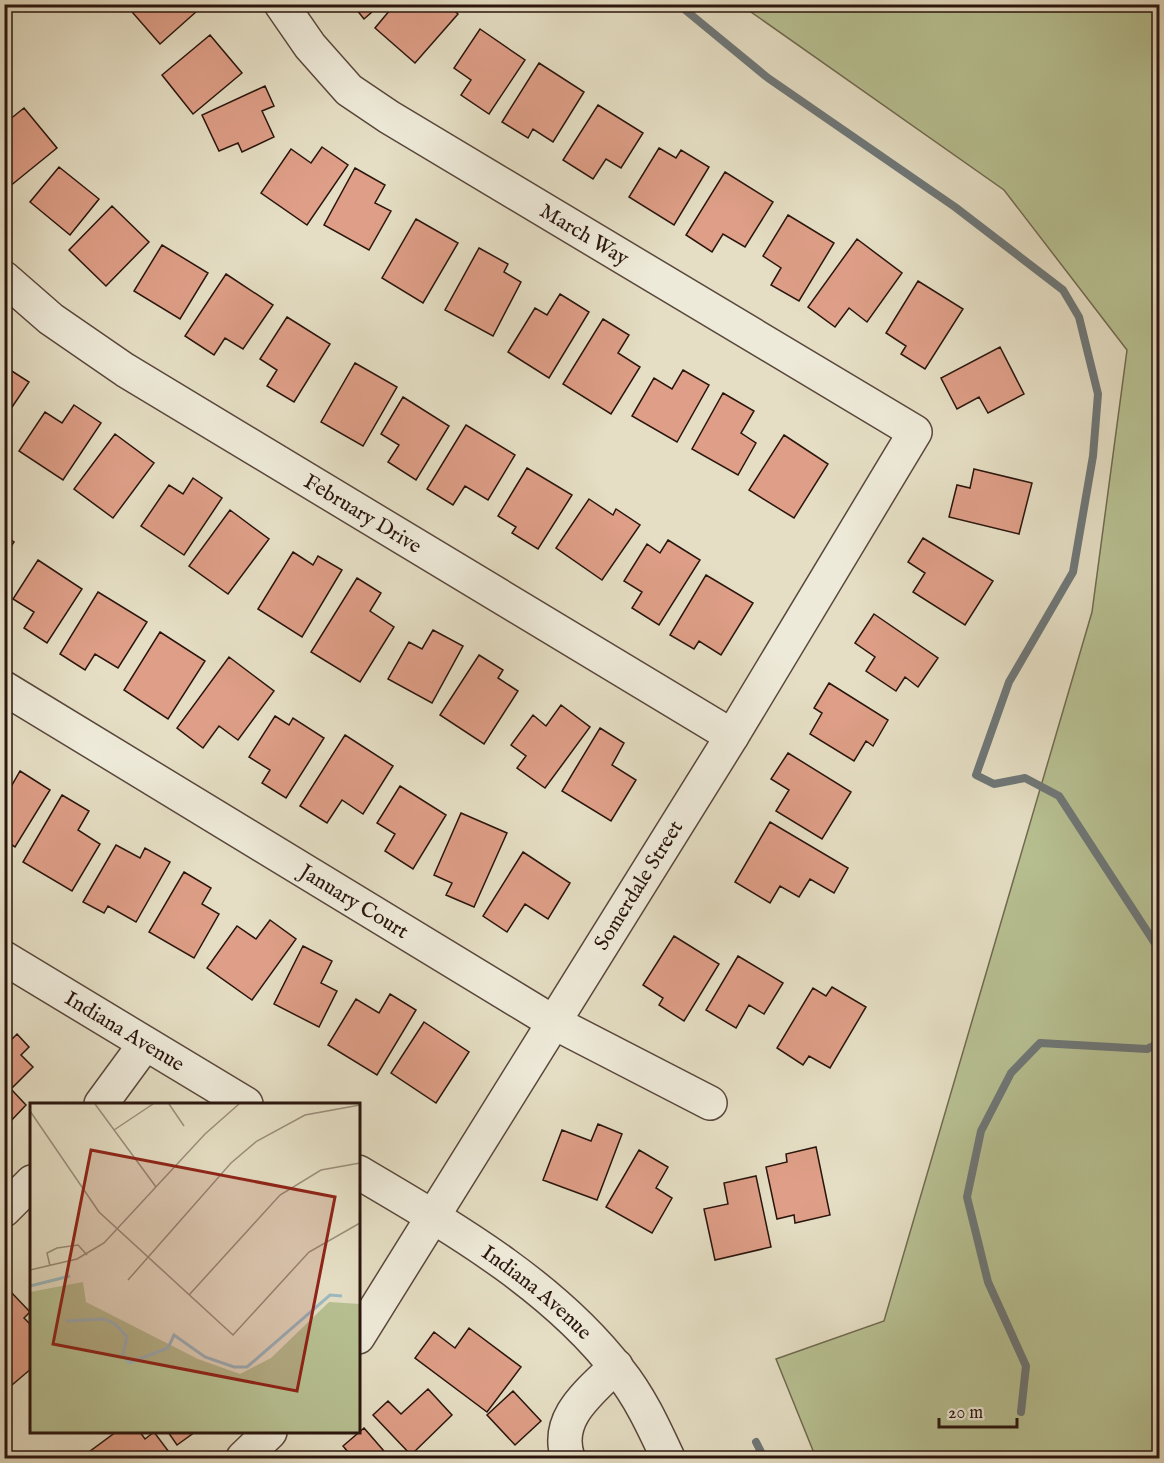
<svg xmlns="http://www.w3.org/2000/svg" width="1164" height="1463" viewBox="0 0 1164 1463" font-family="'IM FELL English',serif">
<rect width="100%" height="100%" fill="#e5dec4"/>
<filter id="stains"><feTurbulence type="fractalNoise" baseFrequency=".00333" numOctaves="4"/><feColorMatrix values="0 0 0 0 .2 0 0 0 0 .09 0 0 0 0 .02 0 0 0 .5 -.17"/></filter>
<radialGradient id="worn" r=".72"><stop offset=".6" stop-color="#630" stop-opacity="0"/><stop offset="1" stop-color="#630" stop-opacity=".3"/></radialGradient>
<path fill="#b7c092" stroke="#706a50" stroke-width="1.5" d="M 741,5 L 1159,5 L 1159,1458 L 816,1458 L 776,1359 L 884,1321 L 1092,612 L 1127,350 L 1004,190 Z"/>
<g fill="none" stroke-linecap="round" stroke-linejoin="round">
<path stroke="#6e7778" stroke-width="8" d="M 678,4 L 768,78 L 955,207 L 1063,290 L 1079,317 L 1098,394 L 1093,456 L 1073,572 L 1009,682 L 976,775 L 994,784 L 1025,778 L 1059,796 L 1160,951
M 1021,1412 L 1026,1366 L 988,1282 L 967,1197 L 981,1131 L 1011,1073 L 1040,1043 L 1147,1049 L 1160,1043
M 756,1442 L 764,1458"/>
</g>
<path fill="#de9e87" stroke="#2a150d" stroke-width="1.5" d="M 191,4 L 197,11 L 160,44 L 126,5 Z
M 352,4 L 381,4 L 364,19 Z
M 395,4 L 447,4 L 458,14 L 415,63 L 375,28 Z
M 480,29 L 525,60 L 489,114 L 461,95 L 471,80 L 454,68 Z
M 210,35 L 242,73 L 193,114 L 162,75 Z
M 539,63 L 584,92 L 553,142 L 533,129 L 528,138 L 502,122 Z
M 265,86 L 274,106 L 262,111 L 274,137 L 242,152 L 238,143 L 219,151 L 202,115 Z
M 598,105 L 643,133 L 621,168 L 606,159 L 593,179 L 563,160 Z
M 24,108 L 57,148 L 4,191 L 4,124 Z
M 322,147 L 348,165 L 307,225 L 261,193 L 291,149 L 311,163 Z
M 659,148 L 676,158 L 681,150 L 709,167 L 674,225 L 629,197 Z
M 59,167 L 99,199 L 70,235 L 30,202 Z
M 355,168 L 385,185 L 375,203 L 391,211 L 369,250 L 324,225 Z
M 725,172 L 773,202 L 745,247 L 723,234 L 712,252 L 686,235 Z
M 112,206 L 149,242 L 106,286 L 69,250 Z
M 788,215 L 834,243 L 799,301 L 771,285 L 781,268 L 763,256 Z
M 416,219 L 458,243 L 423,303 L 382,278 Z
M 857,239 L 902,273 L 867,322 L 849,308 L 835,327 L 808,307 Z
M 162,245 L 208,273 L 180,319 L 134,291 Z
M 479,248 L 508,264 L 504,272 L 521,282 L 493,336 L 445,310 Z
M 226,274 L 273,305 L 243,349 L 225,338 L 214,355 L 185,336 Z
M 918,281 L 963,309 L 925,369 L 901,354 L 906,346 L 886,333 Z
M 560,294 L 589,312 L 549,378 L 508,352 L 535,308 L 547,315 Z
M 287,317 L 330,344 L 294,402 L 267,386 L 277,370 L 260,359 Z
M 603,319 L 629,335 L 618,353 L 640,367 L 611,414 L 563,384 Z
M 1000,347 L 1024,394 L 988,413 L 979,397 L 957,409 L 941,378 Z
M 355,363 L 397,387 L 363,446 L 321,422 Z
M 4,366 L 29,382 L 4,419 Z
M 683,370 L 709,385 L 677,442 L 632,416 L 654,378 L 672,389 Z
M 723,393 L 754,411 L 741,433 L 756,443 L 738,475 L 692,449 Z
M 403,397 L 449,426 L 416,480 L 388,462 L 399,445 L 381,434 Z
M 74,405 L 101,423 L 63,480 L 19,451 L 45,412 L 62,423 Z
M 466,425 L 515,455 L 488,500 L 465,486 L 453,505 L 427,489 Z
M 115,434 L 154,463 L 113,518 L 74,489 Z
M 784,435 L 828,464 L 794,518 L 749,490 Z
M 527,468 L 572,495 L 538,549 L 512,533 L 516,527 L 498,516 Z
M 974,469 L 1032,483 L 1019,534 L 949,517 L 957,485 L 970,488 Z
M 193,478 L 222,498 L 184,555 L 141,526 L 169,485 L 183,494 Z
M 589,499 L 613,515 L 616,509 L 640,525 L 602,580 L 556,548 Z
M 230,510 L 269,539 L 228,594 L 189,566 Z
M 4,535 L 14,542 L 4,557 Z
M 923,538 L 993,581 L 965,625 L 913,592 L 925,573 L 908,562 Z
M 668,540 L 700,560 L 659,625 L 632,608 L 642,592 L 624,581 L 647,544 L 660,553 Z
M 293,552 L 313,565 L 318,556 L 342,570 L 302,637 L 258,609 Z
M 38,560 L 82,589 L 47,643 L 24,628 L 34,612 L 13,599 Z
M 706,575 L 753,603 L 721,655 L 699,641 L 694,649 L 670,635 Z
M 357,578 L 381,593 L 370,611 L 394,627 L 360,682 L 311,652 Z
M 98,592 L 147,622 L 118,668 L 95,654 L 85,670 L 60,654 Z
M 874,614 L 938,658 L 918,687 L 905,677 L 896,691 L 866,671 L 875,657 L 855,643 Z
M 433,630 L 463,646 L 432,703 L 388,679 L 409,642 L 422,649 Z
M 160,632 L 205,661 L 168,719 L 124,690 Z
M 479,655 L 503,670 L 498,678 L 518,691 L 484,744 L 440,715 Z
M 229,657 L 274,691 L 238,740 L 219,726 L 203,748 L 177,728 Z
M 829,683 L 888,720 L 873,746 L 866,741 L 854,761 L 810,734 L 822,713 L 814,708 Z
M 561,705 L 590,727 L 545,788 L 517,768 L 526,756 L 511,745 L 533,715 L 546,726 Z
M 275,716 L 289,725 L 293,718 L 324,738 L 286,798 L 262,783 L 270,770 L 249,757 Z
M 600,728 L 624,743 L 612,765 L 636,780 L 611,821 L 562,791 Z
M 345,735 L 393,766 L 363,814 L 342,800 L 327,823 L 300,806 Z
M 788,753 L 851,792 L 822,839 L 776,811 L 789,790 L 771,779 Z
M 20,771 L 50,790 L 15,847 L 4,840 L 4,790 L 8,792 Z
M 400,786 L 446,815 L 413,869 L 385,851 L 395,834 L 377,823 Z
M 62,795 L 89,811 L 78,830 L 100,844 L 72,891 L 23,862 Z
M 461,813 L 507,833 L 474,907 L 446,895 L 452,883 L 434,875 Z
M 770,822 L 848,868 L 834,893 L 810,879 L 799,897 L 780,886 L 770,903 L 735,882 Z
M 116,845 L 140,858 L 145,848 L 170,862 L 136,922 L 108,906 L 104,913 L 83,902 Z
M 523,852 L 570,883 L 548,919 L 525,904 L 507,932 L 483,916 Z
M 184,872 L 211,888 L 202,904 L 219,914 L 194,958 L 149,932 Z
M 270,920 L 296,939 L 252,1000 L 207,968 L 237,926 L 256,939 Z
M 674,936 L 719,964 L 684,1021 L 659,1005 L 663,998 L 643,985 Z
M 303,946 L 332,961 L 321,983 L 337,991 L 319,1027 L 274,1004 Z
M 738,956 L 783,983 L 764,1014 L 749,1005 L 736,1028 L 706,1010 Z
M 832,987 L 866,1007 L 830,1068 L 809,1056 L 803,1065 L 777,1048 L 813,988 L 826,996 Z
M 390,994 L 416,1010 L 377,1075 L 328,1045 L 356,999 L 379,1013 Z
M 424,1022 L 469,1052 L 436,1103 L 391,1073 Z
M 17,1034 L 29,1047 L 21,1055 L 33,1067 L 11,1089 L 26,1105 L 8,1124 L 4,1121 L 4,1047 Z
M 598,1124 L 622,1134 L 597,1200 L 543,1180 L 562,1130 L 591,1141 Z
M 816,1147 L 830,1215 L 795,1223 L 794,1215 L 777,1219 L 766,1167 L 787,1162 L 786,1154 Z
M 639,1150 L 668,1167 L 656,1188 L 672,1198 L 652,1233 L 606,1207 Z
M 756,1176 L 771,1247 L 715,1260 L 704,1209 L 728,1204 L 724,1183 Z
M 10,1291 L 30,1312 L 24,1318 L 32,1326 L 32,1368 L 12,1385 L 4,1376 L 4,1296 Z
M 469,1328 L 521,1367 L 487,1412 L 415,1358 L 434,1332 L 455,1348 Z
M 428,1389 L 452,1415 L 411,1455 L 373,1415 L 388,1401 L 401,1414 Z
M 513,1391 L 541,1421 L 515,1445 L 487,1415 Z
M 364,1428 L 390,1458 L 353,1458 L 343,1446 Z
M 116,1432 L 140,1432 L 145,1439 L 154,1432 L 172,1456 L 169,1458 L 94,1458 L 89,1452 Z
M 168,1432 L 195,1432 L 177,1445 Z"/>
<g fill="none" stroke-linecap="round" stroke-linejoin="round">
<g stroke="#59473b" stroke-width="36">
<g id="minor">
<path id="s1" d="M 281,4 L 310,46 L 349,90 L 389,117 L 915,432 L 732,736 L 358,1337"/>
<path id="s2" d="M 4,278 L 51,319 L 125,370 L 732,736"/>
<path id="s3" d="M 4,688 L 553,1022 L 710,1103"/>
<path id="s4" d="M 4,958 L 246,1104"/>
<path d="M 101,1104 L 145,1044"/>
<path id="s5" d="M 358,1172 C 451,1227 552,1284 619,1371 C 640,1397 654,1428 668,1458"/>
<path d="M 4,1210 L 32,1182"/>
<path d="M 243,1458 L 270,1432"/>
<path d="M 568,1458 C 554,1418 590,1392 616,1366"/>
</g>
</g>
<use href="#minor" stroke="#eeead9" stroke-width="33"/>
</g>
<g text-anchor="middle" stroke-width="5" stroke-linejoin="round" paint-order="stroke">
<g font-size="21" fill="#2a150d" stroke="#eeead9">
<text dy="7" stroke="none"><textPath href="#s1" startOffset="386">March Way</textPath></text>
<text dy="7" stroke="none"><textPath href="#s2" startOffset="430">February Drive</textPath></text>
<text transform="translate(638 885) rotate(-58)" y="7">Somerdale Street</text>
<text dy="7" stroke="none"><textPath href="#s3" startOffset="410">January Court</textPath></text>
<text dy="7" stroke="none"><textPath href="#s4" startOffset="141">Indiana Avenue</textPath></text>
<text dy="7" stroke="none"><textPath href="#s5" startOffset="216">Indiana Avenue</textPath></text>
</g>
</g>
<g transform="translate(30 1103)">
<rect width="330" height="330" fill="#e5dec4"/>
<path d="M 53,179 L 56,199 L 168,256 L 210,271 L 241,255 L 299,199 L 330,201 L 330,329 L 0,329 L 0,189 Z" fill="#b7c092"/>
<path fill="none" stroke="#9cb9c0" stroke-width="3" d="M 0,183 L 40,173M 36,218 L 74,216 L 85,221 L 97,234 L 93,251 L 99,260 L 138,245 L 144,232 L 175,254 L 204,264 L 217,264 L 300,192 L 312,193"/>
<path fill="none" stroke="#9a8e7b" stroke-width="1.5" d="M 65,1 L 126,84M 139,1 L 154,23M 0,8 L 69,109 L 203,232 L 279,149 L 330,120M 84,27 L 123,1M 20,163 L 17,150 L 27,145 L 48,142 L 57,152M 0,167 L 47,156 L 74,140 L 175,31 L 209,1M 98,177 L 201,60 L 227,38 L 275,12 L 330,2M 159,192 L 250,92 L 291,67 L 330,60"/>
<path fill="#8f2418" fill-opacity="0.15" stroke="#8f2418" stroke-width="3" d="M 61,47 L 305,94 L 267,288 L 23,241 Z"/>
<rect width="330" height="330" fill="none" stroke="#2a150d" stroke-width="3"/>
</g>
<rect width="1164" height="1463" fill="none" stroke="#e5dec4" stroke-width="24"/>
<rect x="6" y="6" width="1152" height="1451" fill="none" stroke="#2a150d" stroke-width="3"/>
<rect x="12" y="12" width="1140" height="1439" fill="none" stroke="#2a150d" stroke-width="1.5"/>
<path d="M939 1418v9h78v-9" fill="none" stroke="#2a150d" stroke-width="3"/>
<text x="948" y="1418" font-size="18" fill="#2a150d" stroke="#eeead9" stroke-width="4.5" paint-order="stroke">20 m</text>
<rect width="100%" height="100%" filter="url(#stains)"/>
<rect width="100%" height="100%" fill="url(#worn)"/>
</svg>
